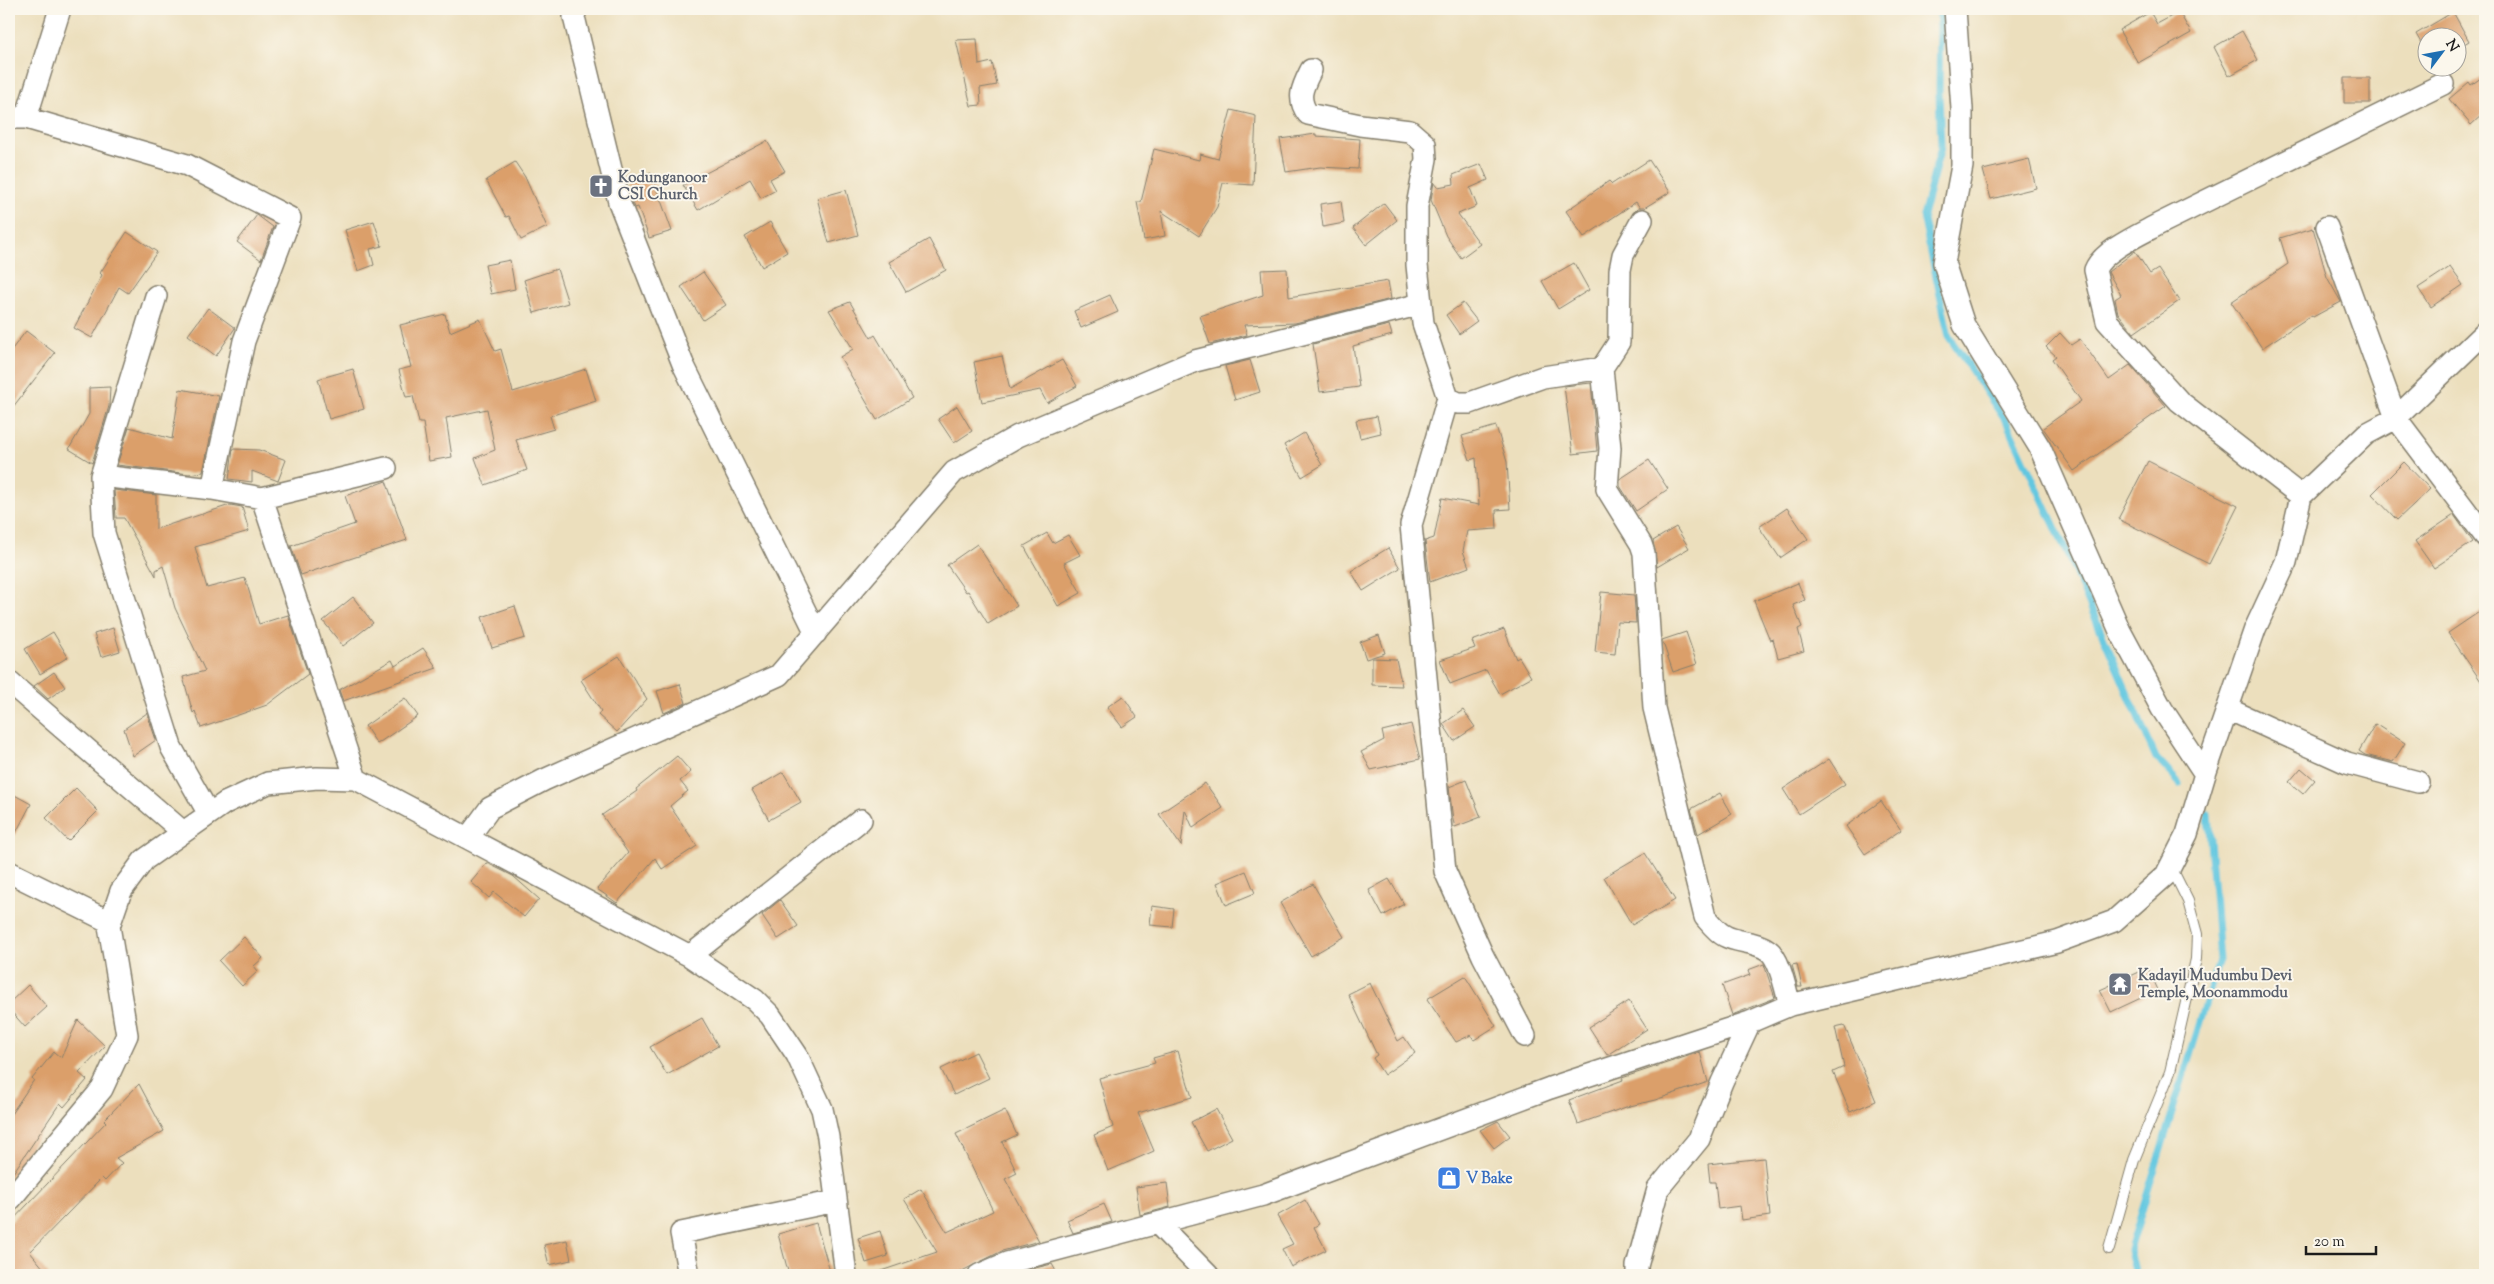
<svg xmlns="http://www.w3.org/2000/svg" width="2494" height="1284" viewBox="0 0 2494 1284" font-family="'Sorts Mill Goudy',serif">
<rect width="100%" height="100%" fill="#fbf7ec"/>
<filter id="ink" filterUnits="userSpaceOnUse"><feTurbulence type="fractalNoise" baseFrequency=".02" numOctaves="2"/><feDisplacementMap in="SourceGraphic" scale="10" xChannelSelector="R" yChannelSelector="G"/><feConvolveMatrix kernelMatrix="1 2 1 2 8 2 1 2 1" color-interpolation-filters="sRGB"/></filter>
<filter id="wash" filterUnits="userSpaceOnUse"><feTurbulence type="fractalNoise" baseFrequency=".0096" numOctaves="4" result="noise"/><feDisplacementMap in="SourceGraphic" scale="20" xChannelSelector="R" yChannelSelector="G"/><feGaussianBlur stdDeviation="1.12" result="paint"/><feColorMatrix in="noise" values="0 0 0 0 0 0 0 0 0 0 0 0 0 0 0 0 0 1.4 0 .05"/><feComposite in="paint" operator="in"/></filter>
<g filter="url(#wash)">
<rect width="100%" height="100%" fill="#ecdfbd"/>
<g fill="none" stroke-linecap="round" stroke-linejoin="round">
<path stroke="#62c7e0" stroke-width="7" d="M 1940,9 L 1939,93 L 1941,147 L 1923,216 L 1949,337 L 2007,423 L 2063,544 L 2156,758 L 2180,784
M 2136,1275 L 2130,1250 L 2219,960 L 2208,813"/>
</g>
<g id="blocks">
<path fill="#db9f6a" d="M 2150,12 L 2157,24 L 2179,12 L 2191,33 L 2138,63 L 2119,30 Z
M 2453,12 L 2469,41 L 2456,49 L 2456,38 L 2426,38 L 2426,52 L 2416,34 Z
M 2242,31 L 2258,60 L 2229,76 L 2214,47 Z
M 977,39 L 979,65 L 992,62 L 997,85 L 980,88 L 981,105 L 971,106 L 956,40 Z
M 2485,75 L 2485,112 L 2471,125 L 2449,99 L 2469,82 L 2471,85 Z
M 2344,78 L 2370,78 L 2370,103 L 2344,103 Z
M 1231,110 L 1256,116 L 1253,185 L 1223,183 L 1217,207 L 1199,236 L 1161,211 L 1165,236 L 1144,240 L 1137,202 L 1141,202 L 1154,149 L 1199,160 L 1200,154 L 1218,159 Z
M 1316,134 L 1316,136 L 1360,139 L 1358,169 L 1320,167 L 1286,172 L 1280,139 Z
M 767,141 L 785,171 L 770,179 L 776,190 L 761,198 L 750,179 L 698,210 L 683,185 Z
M 2029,159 L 2036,188 L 1991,199 L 1983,170 Z
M 1649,160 L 1670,192 L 1644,208 L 1640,208 L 1636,202 L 1584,237 L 1566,211 L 1609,181 L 1612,184 Z
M 515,162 L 525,177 L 547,227 L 521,240 L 509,216 L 506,217 L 486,180 Z
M 1481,164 L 1488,180 L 1470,188 L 1477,206 L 1458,214 L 1480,244 L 1461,258 L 1446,236 L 1431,200 L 1434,182 L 1438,187 L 1454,184 L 1453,175 Z
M 651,173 L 672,231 L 649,238 L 638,207 L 635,208 L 631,197 L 627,183 Z
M 846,190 L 858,235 L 829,243 L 817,198 Z
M 1341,201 L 1344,223 L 1323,227 L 1320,204 Z
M 1384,203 L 1397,220 L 1366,245 L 1353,228 Z
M 257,215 L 273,227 L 261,260 L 237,242 Z
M 374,221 L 382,246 L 370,249 L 374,265 L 358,271 L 345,230 Z
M 770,222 L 787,252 L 762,267 L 745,237 Z
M 2313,228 L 2327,277 L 2341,302 L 2313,317 L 2312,315 L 2262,348 L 2231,302 L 2288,264 L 2280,238 Z
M 127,232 L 157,252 L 128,293 L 119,287 L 92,338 L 74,328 L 102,275 L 100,273 Z
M 929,239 L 946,270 L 906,292 L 889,262 Z
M 2135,251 L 2150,274 L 2158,269 L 2179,301 L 2134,333 L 2118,313 L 2115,299 L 2121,295 L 2108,272 Z
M 510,260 L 515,289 L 491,294 L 485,265 Z
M 1574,263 L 1589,290 L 1558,309 L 1542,281 Z
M 2450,267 L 2463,285 L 2431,307 L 2418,288 Z
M 557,269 L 568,303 L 534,313 L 524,280 Z
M 1287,269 L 1289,297 L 1388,281 L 1391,299 L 1295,323 L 1244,325 L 1247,335 L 1210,344 L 1200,316 L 1263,295 L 1261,270 Z
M 703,272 L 726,305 L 703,320 L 681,287 Z
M 1110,295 L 1118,312 L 1081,328 L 1074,311 Z
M 850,302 L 871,338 L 875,335 L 912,398 L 877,420 L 840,357 L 853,349 L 829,310 Z
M 1463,303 L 1477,321 L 1459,334 L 1446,315 Z
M 208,308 L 235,328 L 216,356 L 188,335 Z
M 445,314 L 450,332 L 480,319 L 495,351 L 501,349 L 513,392 L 586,369 L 596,401 L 550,416 L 554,429 L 516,440 L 527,470 L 485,485 L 475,458 L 495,450 L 487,409 L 446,418 L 452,457 L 429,461 L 423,423 L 419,423 L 413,396 L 406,397 L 399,370 L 411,367 L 400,325 Z
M 1389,325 L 1392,335 L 1353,346 L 1359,387 L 1320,392 L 1313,344 Z
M 26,331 L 55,353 L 9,412 L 9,353 Z
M 2060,333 L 2071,345 L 2080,339 L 2109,380 L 2130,365 L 2166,406 L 2074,471 L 2043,428 L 2081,401 L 2052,359 L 2056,356 L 2046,347 Z
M 1002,356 L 1010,389 L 1062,360 L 1077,386 L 1047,403 L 1040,390 L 982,402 L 974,362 Z
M 1250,360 L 1260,392 L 1235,400 L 1225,366 Z
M 353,369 L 364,409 L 329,419 L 318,379 Z
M 1591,383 L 1597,451 L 1573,454 L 1564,386 Z
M 110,387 L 109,406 L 92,463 L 69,449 L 89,414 L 89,388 Z
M 180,389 L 219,396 L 203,472 L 189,474 L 117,465 L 129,427 L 172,439 Z
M 957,406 L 972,431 L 954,443 L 938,419 Z
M 1377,416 L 1381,433 L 1360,438 L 1356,420 Z
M 1496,426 L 1507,462 L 1510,509 L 1496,510 L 1497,529 L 1467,531 L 1463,551 L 1469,567 L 1430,582 L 1425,541 L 1434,538 L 1442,498 L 1479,505 L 1476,458 L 1470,460 L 1462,436 Z
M 1304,433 L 1322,465 L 1302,477 L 1284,445 Z
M 233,449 L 259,450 L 286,460 L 278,481 L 252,471 L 252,482 L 229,479 Z
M 1649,460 L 1668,489 L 1636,511 L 1620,486 L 1620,479 Z
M 2148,461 L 2238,506 L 2209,564 L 2118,519 Z
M 2404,462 L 2430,489 L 2397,520 L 2372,494 Z
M 386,481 L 407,540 L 301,575 L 291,546 L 355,524 L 345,496 Z
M 114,490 L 156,495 L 156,529 L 230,505 L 242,507 L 249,531 L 195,547 L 207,588 L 245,578 L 259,624 L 288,615 L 308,674 L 267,705 L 201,728 L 195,711 L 193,713 L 183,677 L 205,671 L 175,608 L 163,566 L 156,570 L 156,576 L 124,518 L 116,518 Z
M 1787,508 L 1808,539 L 1780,558 L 1759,527 Z
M 2454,515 L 2473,542 L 2434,568 L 2415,541 Z
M 1676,527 L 1689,548 L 1657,567 L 1653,541 Z
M 1047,533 L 1053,543 L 1068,535 L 1080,555 L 1064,563 L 1081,593 L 1058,606 L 1024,546 Z
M 977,544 L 1017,606 L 988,624 L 968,591 L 966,592 L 947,565 Z
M 1388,548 L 1400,568 L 1363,591 L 1351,571 Z
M 1798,583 L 1805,600 L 1793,605 L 1802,627 L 1798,629 L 1804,651 L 1778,658 L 1773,639 L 1770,640 L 1754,601 Z
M 1601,592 L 1634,595 L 1636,623 L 1618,622 L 1615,654 L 1595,652 Z
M 353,597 L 373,623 L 343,646 L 323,621 Z
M 515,606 L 525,638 L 492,648 L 482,617 Z
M 2485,608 L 2485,687 L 2448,633 Z
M 113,628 L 120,651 L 101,657 L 94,634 Z
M 1504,629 L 1516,659 L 1519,657 L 1531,677 L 1500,694 L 1486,670 L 1450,684 L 1440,660 L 1475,648 L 1472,641 Z
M 53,632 L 68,657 L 40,674 L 25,649 Z
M 1686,632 L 1697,664 L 1673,672 L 1662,640 Z
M 1379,635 L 1385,653 L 1366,659 L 1360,642 Z
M 423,648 L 437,668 L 343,701 L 339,690 L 392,660 L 395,666 Z
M 619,656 L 647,699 L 617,732 L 598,715 L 601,711 L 581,680 Z
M 1372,658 L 1396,659 L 1402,686 L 1372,685 Z
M 54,672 L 65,687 L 48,699 L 34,686 Z
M 680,684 L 686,703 L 664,713 L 657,691 Z
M 1123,696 L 1137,717 L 1122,727 L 1107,707 Z
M 405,698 L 418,716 L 377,744 L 365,726 Z
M 1463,710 L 1475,727 L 1454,741 L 1443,724 Z
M 147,713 L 156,740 L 133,756 L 124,729 Z
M 1411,724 L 1420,759 L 1371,770 L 1361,752 L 1384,740 L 1382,731 Z
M 2375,724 L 2405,743 L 2393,762 L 2365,755 L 2359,751 Z
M 677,756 L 691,772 L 680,781 L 688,791 L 670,806 L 697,846 L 662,869 L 655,858 L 617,903 L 597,889 L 628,853 L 602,815 L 637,791 L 636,789 Z
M 1829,759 L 1845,784 L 1799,814 L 1783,789 Z
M 2301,768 L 2315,780 L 2303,794 L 2289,782 Z
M 783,772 L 801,802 L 769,820 L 752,790 Z
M 1466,780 L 1481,817 L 1455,827 L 1453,820 L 1449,787 Z
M 1205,783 L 1223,808 L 1193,828 L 1185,810 L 1181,846 L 1159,814 Z
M 76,788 L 98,811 L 68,841 L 46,818 Z
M 9,792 L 31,804 L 9,846 Z
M 1720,793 L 1732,814 L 1698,834 L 1691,809 Z
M 1881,801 L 1901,830 L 1865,854 L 1846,826 Z
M 1645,853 L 1675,900 L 1632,925 L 1604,877 Z
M 487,863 L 513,876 L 539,899 L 524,917 L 494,892 L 489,898 L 471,882 Z
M 1246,871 L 1255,893 L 1226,905 L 1217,883 Z
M 1389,879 L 1404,904 L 1383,916 L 1369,890 Z
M 1313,884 L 1344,937 L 1311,956 L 1280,903 Z
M 780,900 L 798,926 L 778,939 L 762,915 Z
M 1152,906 L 1174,909 L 1172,927 L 1150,925 Z
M 244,937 L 263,958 L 254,966 L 258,971 L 242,986 L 219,961 Z
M 1764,964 L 1775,998 L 1732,1015 L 1722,985 L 1750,975 L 1748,970 Z
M 1797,964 L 1802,987 L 1798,987 L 1792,965 Z
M 2148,968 L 2158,990 L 2111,1012 L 2100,990 Z
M 1465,976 L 1496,1026 L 1474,1040 L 1471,1035 L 1456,1042 L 1427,999 Z
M 1370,983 L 1398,1041 L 1404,1037 L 1415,1053 L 1384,1075 L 1373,1058 L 1377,1055 L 1348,994 Z
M 28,985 L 47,1007 L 25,1027 L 9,1009 L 9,1003 Z
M 1629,1001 L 1647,1029 L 1607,1055 L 1589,1027 Z
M 702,1018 L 718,1046 L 667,1075 L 650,1047 Z
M 78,1020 L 105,1046 L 79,1073 L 87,1080 L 64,1107 L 60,1103 L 9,1179 L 9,1117 L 34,1080 L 32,1079 L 54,1052 L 61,1058 Z
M 1844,1025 L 1876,1101 L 1850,1112 L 1833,1072 L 1844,1067 L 1835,1027 Z
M 1178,1051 L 1192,1097 L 1138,1113 L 1154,1151 L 1108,1171 L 1094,1135 L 1113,1127 L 1099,1078 L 1155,1063 L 1153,1058 Z
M 976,1052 L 989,1078 L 954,1095 L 941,1069 Z
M 1700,1052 L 1708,1082 L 1655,1100 L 1626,1107 L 1578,1124 L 1569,1100 L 1623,1080 L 1622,1078 Z
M 139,1084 L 164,1131 L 116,1158 L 122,1163 L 105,1181 L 102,1178 L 30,1252 L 49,1275 L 9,1275 L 9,1224 L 106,1122 L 104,1120 L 108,1116 Z
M 1216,1109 L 1232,1138 L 1207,1151 L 1191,1122 Z
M 1005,1110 L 1017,1135 L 1002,1142 L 1017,1173 L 1005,1179 L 1039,1241 L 1002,1251 L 954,1275 L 878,1275 L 878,1272 L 937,1252 L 904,1199 L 921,1189 L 947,1232 L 993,1211 L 956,1134 Z
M 1498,1121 L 1510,1136 L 1494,1148 L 1480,1130 Z
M 1764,1158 L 1770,1216 L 1742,1220 L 1740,1206 L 1718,1209 L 1715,1182 L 1710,1182 L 1708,1164 Z
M 1167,1183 L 1170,1207 L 1140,1215 L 1136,1187 Z
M 1305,1200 L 1319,1224 L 1314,1227 L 1326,1250 L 1291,1267 L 1282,1249 L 1293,1244 L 1277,1216 Z
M 1104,1204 L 1112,1222 L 1073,1233 L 1067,1220 Z
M 816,1223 L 831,1275 L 789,1275 L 778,1234 Z
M 880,1231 L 888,1256 L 866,1263 L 858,1238 Z
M 567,1240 L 571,1260 L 549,1265 L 544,1245 Z
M 1052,1264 L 1058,1275 L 1030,1275 L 1027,1270 Z"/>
</g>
</g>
<g filter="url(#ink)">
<use href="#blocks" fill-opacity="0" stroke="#847e6c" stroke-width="1"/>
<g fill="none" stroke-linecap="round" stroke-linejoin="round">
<g stroke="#847e6c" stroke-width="12">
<path id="service" d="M 2109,1249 L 2134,1160 L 2170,1072 L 2196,959 L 2197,934 L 2188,901 L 2171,867"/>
</g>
<g stroke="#847e6c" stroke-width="24">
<path id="minor" d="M 576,9 L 574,17 L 619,202 L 683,364 L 816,633
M 1955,9 L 1962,109 L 1962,166 L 1944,263 L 1964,325 L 2040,448 L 2120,631 L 2162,709 L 2205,774
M 1311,70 C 1303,86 1296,98 1308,114 L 1360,125 L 1410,131 L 1425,144 L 1426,159 L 1417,206 L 1417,265 L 1423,323 L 1448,398 L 1458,403 L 1470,403 L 1543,377 L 1602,368
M 9,118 L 26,118 L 60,9
M 26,118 L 187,165 L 290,218 L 244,341 L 212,489
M 1642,220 L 1623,255 L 1620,270 L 1619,342 L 1602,368 L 1610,448 L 1607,489 L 1641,544 L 1644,553 L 1654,708 L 1705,917 C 1711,924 1717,932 1725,936 C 1738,943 1757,941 1769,951 C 1780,959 1786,992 1790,1005
M 2327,227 L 2396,418 L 2485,536
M 156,296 L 101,476 L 212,489 L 262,498 L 386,468
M 1448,398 L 1411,525 L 1445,871 L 1483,956 L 1525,1036
M 101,476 L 104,533 L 171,747 L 209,814
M 2301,496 L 2179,401 L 2107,321 L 2095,270 C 2102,251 2141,234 2159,224 L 2443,84
M 9,682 L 183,832
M 2228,709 L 2347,763 L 2418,782
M 356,779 L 690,956 L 755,1000 L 770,1015 L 797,1055 L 822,1109 L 828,1137 L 846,1275
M 468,838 L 490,808 L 544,780 L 779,675 L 954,472 L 1018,436 L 1195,361 L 1421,304
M 9,872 L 110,922
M 690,956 L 861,820
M 9,1201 L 102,1089 L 127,1035 L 109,926 L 121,891 L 144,860 L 225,803 L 268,783 L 317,778 L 356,779 L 262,498
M 1157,1223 L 1208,1275
M 689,1275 L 681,1233 L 836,1201
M 979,1275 L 1007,1263 L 1263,1195 L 1550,1088 L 1750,1022
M 1637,1275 L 1637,1266 L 1658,1189 L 1699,1139 L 1722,1082 L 1750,1022 L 1790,1005 L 2057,942 L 2114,921 L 2166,875 L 2187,834 L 2205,774 L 2255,629 L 2286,562 L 2301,496 L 2366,434 L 2396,418 L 2485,332"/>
</g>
<use href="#service" stroke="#fff" stroke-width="10"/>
<use href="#minor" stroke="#fff" stroke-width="21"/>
</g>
</g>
<defs>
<g id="church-square" transform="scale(1.25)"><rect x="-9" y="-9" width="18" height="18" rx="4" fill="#6b7280" stroke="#fbf7ec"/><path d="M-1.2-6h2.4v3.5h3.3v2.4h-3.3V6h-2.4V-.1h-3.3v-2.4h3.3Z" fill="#fff"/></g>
<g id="temple-square" transform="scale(1.25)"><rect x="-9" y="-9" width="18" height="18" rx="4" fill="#6b7280" stroke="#fbf7ec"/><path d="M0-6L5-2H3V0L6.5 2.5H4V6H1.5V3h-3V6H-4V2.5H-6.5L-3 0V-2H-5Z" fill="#fff"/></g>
<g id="shop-square" transform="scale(1.25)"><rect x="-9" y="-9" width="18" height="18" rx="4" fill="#3f7fe0" stroke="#fbf7ec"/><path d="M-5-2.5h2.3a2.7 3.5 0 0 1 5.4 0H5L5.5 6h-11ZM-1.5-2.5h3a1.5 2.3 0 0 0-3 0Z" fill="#fff"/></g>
</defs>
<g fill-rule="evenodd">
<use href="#church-square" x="601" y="186"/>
<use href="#temple-square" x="2120" y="984"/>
<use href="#shop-square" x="1449" y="1178"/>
</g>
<g text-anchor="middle" stroke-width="4" stroke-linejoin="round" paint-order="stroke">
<g font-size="15" font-weight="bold" fill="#5b616d" stroke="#fbf7ec" text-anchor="start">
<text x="618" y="182">Kodunganoor<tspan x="618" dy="17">CSI Church</tspan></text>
<text x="2138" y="980">Kadayil Mudumbu Devi<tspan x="2138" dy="17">Temple, Moonammodu</tspan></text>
</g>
<g font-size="15" font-weight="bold" fill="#366cbe" stroke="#fbf7ec" text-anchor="start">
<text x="1466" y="1183">V Bake</text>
</g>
</g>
<rect width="2494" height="1284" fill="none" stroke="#fbf7ec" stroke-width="30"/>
<g transform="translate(2442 52) rotate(58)"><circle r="24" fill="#fbf7ec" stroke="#a29f99"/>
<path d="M0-4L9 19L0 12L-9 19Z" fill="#1f6fb2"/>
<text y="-8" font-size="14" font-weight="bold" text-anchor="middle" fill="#1c1c1c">N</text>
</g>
<path d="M2306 1246v8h70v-8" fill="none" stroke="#1c1c1c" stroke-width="2.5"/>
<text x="2314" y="1246" font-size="15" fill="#1c1c1c" stroke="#fbf7ec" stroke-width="4" paint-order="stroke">20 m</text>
</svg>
